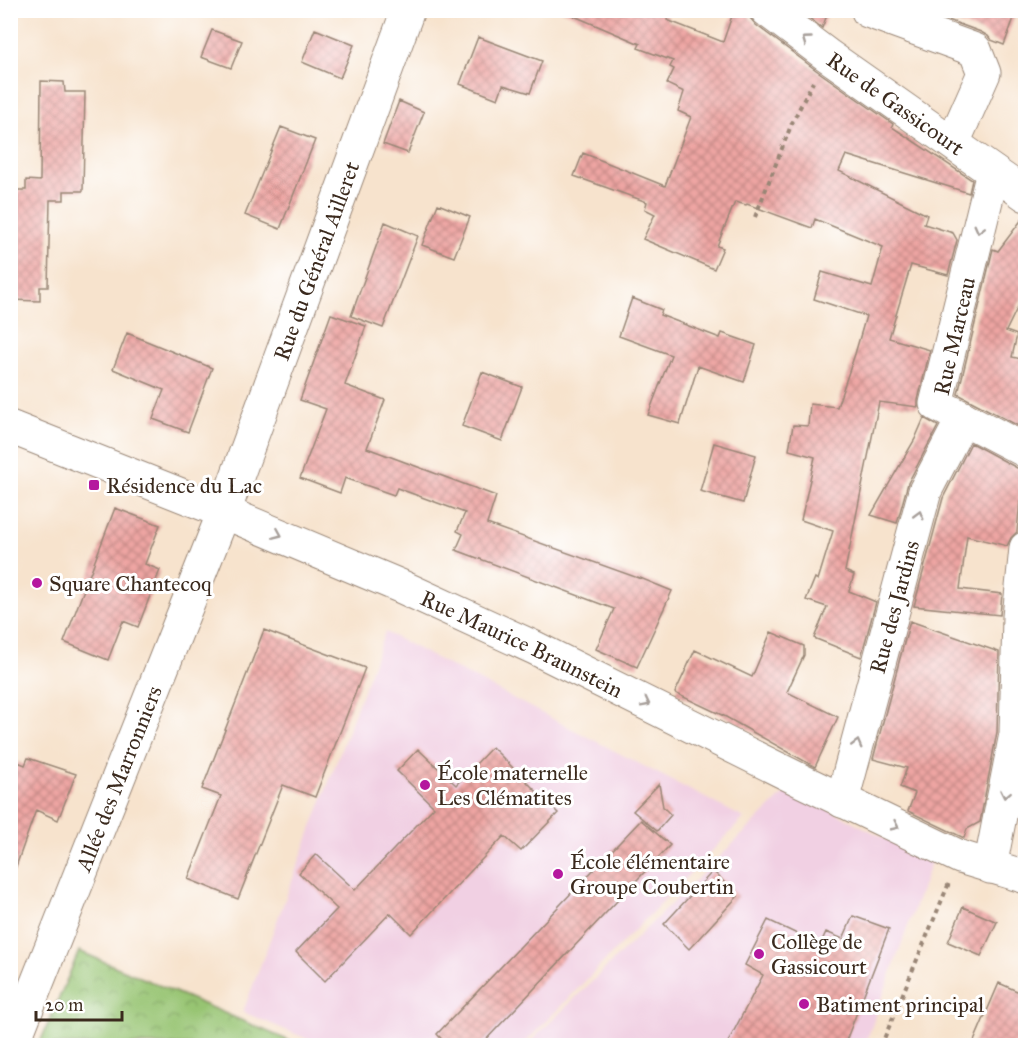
<svg xmlns="http://www.w3.org/2000/svg" width="1036" height="1056" viewBox="0 0 1036 1056" font-family="'IM FELL Great Primer',serif">
<defs>
<pattern id="park-crowns" width="20" height="18" patternUnits="userSpaceOnUse" patternTransform="scale(1.5)"><rect width="20" height="18" fill="#97c472"/><path d="M2 6a3 3 0 1 1 6 0M12 15a3 3 0 1 1 6 0" fill="none" stroke="#7c9f5d"/></pattern>
<pattern id="building-cross-hatch" width="8" height="8" patternUnits="userSpaceOnUse" patternTransform="scale(1.5)"><rect width="8" height="8" fill="#eea5a3"/><path d="M0 0l8 8M0 8l8-8" fill="none" stroke="#c28784"/></pattern>
</defs>
<rect width="100%" height="100%" fill="#fff"/>
<filter id="ink" filterUnits="userSpaceOnUse"><feTurbulence type="fractalNoise" baseFrequency=".0167" numOctaves="2"/><feDisplacementMap in="SourceGraphic" scale="12" xChannelSelector="R" yChannelSelector="G"/><feConvolveMatrix kernelMatrix="1 2 1 2 8 2 1 2 1" color-interpolation-filters="sRGB"/></filter>
<filter id="wash" filterUnits="userSpaceOnUse"><feTurbulence type="fractalNoise" baseFrequency=".008" numOctaves="4" result="noise"/><feDisplacementMap in="SourceGraphic" scale="24" xChannelSelector="R" yChannelSelector="G"/><feGaussianBlur stdDeviation="1.35" result="paint"/><feColorMatrix in="noise" values="0 0 0 0 0 0 0 0 0 0 0 0 0 0 0 0 0 1.4 0 .05"/><feComposite in="paint" operator="in"/></filter>
<g filter="url(#wash)">
<rect width="100%" height="100%" fill="#f7e3cd"/>
<path fill="#f1d0e3" d="M 385,632 L 744,818 L 523,1045 L 322,1045 L 243,1012 Z
M 789,789 L 931,862 L 865,1045 L 526,1046 Z"/>
<path fill="url(#park-crowns)" stroke="#697748" stroke-width="1.5" d="M 79,951 L 299,1045 L 39,1045 Z"/>
<g id="blocks">
<path fill="url(#building-cross-hatch)" d="M 560,10 L 657,10 L 668,16 L 667,20 L 723,42 L 734,10 L 749,10 L 750,18 L 756,25 L 816,70 L 893,124 L 892,127 L 972,180 L 969,193 L 846,155 L 839,171 L 927,215 L 924,224 L 953,233 L 957,240 L 948,275 L 911,265 L 889,338 L 930,350 L 918,400 L 918,407 L 879,402 L 845,571 L 854,575 L 849,591 L 876,602 L 861,657 L 814,638 L 827,607 L 806,600 L 815,578 L 818,580 L 833,531 L 801,520 L 815,457 L 789,450 L 793,425 L 808,426 L 810,404 L 837,407 L 855,354 L 866,316 L 814,299 L 822,272 L 872,287 L 883,247 L 815,219 L 812,228 L 747,204 L 746,205 L 735,202 L 717,246 L 723,248 L 714,269 L 643,239 L 655,214 L 645,209 L 647,202 L 574,176 L 583,153 L 665,186 L 691,117 L 678,111 L 684,92 L 667,84 L 674,69 L 670,67 L 673,61 L 638,48 L 640,44 Z
M 799,10 L 829,10 L 822,28 Z
M 921,10 L 1017,10 L 1004,45 L 991,40 L 988,36 L 981,32 Z
M 315,29 L 354,45 L 340,78 L 302,62 Z
M 212,30 L 242,41 L 231,68 L 201,57 Z
M 478,37 L 542,61 L 530,93 L 503,85 L 498,99 L 460,84 Z
M 41,81 L 64,82 L 65,92 L 85,92 L 83,191 L 64,191 L 64,200 L 50,200 L 48,287 L 40,287 L 40,301 L 10,300 L 10,190 L 26,190 L 26,180 L 40,181 Z
M 399,101 L 424,112 L 408,153 L 383,144 Z
M 281,127 L 315,140 L 280,229 L 245,215 Z
M 438,204 L 470,217 L 454,257 L 422,245 Z
M 1026,214 L 1026,290 L 1006,331 L 1017,335 L 1012,357 L 1026,360 L 1026,430 L 958,394 L 993,249 L 998,251 Z
M 385,222 L 418,236 L 383,328 L 351,316 Z
M 632,298 L 662,310 L 660,315 L 720,338 L 722,333 L 756,345 L 744,382 L 698,366 L 680,424 L 648,415 L 671,355 L 619,336 Z
M 331,314 L 366,326 L 345,385 L 385,400 L 367,448 L 496,496 L 487,524 L 638,578 L 638,577 L 672,591 L 637,667 L 596,649 L 614,609 L 456,550 L 463,534 L 457,531 L 465,513 L 397,488 L 394,495 L 345,478 L 340,493 L 300,478 L 326,409 L 300,400 Z
M 127,333 L 212,368 L 188,432 L 153,419 L 164,390 L 113,369 Z
M 482,372 L 522,387 L 502,441 L 462,426 Z
M 924,418 L 938,426 L 908,483 L 897,523 L 871,515 L 915,439 Z
M 714,443 L 756,455 L 743,503 L 700,491 Z
M 971,443 L 1017,468 L 1025,469 L 1024,500 L 1020,501 L 1017,532 L 1011,538 L 1007,546 L 967,536 L 960,589 L 1002,594 L 1000,615 L 914,606 L 943,498 Z
M 115,508 L 160,525 L 145,564 L 160,570 L 138,627 L 123,621 L 108,660 L 64,642 Z
M 910,621 L 999,652 L 997,732 L 980,822 L 967,829 L 964,838 L 908,811 L 915,793 L 900,787 L 907,768 L 873,759 Z
M 264,630 L 365,668 L 315,797 L 283,785 L 238,899 L 188,879 L 221,796 L 202,789 Z
M 771,632 L 804,646 L 804,655 L 787,692 L 838,717 L 815,767 L 726,717 L 675,693 L 695,650 L 752,677 Z
M 492,747 L 558,813 L 521,851 L 504,836 L 411,934 L 390,913 L 325,981 L 296,952 L 337,909 L 299,873 L 316,854 L 355,890 L 434,807 L 397,771 L 418,749 L 456,785 Z
M 28,758 L 76,774 L 58,820 L 36,810 L 14,872 L 10,871 L 10,780 L 18,762 L 25,765 Z
M 659,784 L 663,807 L 671,815 L 657,831 L 633,811 Z
M 641,820 L 670,845 L 480,1046 L 448,1046 L 437,1034 Z
M 713,871 L 738,896 L 689,949 L 664,924 Z
M 963,907 L 997,922 L 981,956 L 948,942 Z
M 853,916 L 889,929 L 844,1046 L 726,1046 L 763,975 L 745,965 L 768,920 L 820,945 L 826,932 L 843,939 Z
M 999,983 L 1026,995 L 1026,1046 L 972,1046 Z"/>
</g>
</g>
<g filter="url(#ink)">
<use href="#blocks" fill-opacity="0" stroke="#998676" stroke-width="1.5"/>
<g fill="none" stroke-linecap="round" stroke-linejoin="round">
<g stroke="#998676" stroke-width="35">
<g id="minor">
<path id="s1" d="M 767,10 L 827,55 L 1026,195"/>
<path d="M 868,11 L 975,50 L 984,73 L 953,143"/>
<path d="M 993,172 L 936,404 L 1026,451"/>
<path id="s2" d="M 10,427 L 224,512 L 400,586 L 535,648 L 802,781 L 960,857 L 1026,877"/>
<path id="s3" d="M 842,801 L 925,491 L 963,418"/>
<path d="M 990,867 L 1016,734 L 1019,617 L 1026,548"/>
<path id="s4" d="M 12,1046 L 224,512 L 408,10"/>
</g>
</g>
<path stroke="#998676" stroke-width="4" stroke-dasharray="4.5 4.5" stroke-linecap="butt" d="M 755,217 L 792,123 L 813,82
M 881,1046 L 949,883"/>
<use href="#minor" stroke="#fff" stroke-width="33"/>
</g>
<defs><path id="oneway-chevron" d="M-2-3.5L2.5 0L-2 3.5" fill="none" stroke-width="1.6" stroke-linecap="round" stroke-linejoin="round" transform="scale(1.5)"/></defs>
<g stroke="#a79f9a">
<use href="#oneway-chevron" transform="translate(806 40) rotate(-144)"/>
<use href="#oneway-chevron" transform="translate(979 229) rotate(104)"/>
<use href="#oneway-chevron" transform="translate(919 515) rotate(-75)"/>
<use href="#oneway-chevron" transform="translate(278 534) rotate(23)"/>
<use href="#oneway-chevron" transform="translate(646 703) rotate(27)"/>
<use href="#oneway-chevron" transform="translate(857 744) rotate(-75)"/>
<use href="#oneway-chevron" transform="translate(1005 794) rotate(101)"/>
<use href="#oneway-chevron" transform="translate(895 826) rotate(25)"/>
</g>
</g>
<g fill="#b5179e" stroke="#fff" stroke-width="2">
<rect x="88" y="479" width="12" height="12" rx="3"/>
<circle cx="37" cy="583" r="6"/>
<circle cx="425" cy="785" r="6"/>
<circle cx="558" cy="874" r="6"/>
<circle cx="759" cy="954" r="6"/>
<circle cx="804" cy="1004" r="6"/>
</g>
<g text-anchor="middle" stroke-width="6" stroke-linejoin="round" paint-order="stroke">
<g font-size="22" fill="#3b2a1e" stroke="#fff">
<text dy="8" stroke="none"><textPath href="#s1" startOffset="159">Rue de Gassicourt</textPath></text>
<text dy="8" stroke="none"><textPath href="#s4" startOffset="842">Rue du Général Ailleret</textPath></text>
<text transform="translate(954 336) rotate(-77)" y="8">Rue Marceau</text>
<text dy="8" stroke="none"><textPath href="#s3" startOffset="201">Rue des Jardins</textPath></text>
<text dy="8" stroke="none"><textPath href="#s2" startOffset="556">Rue Maurice Braunstein</textPath></text>
<text dy="8" stroke="none"><textPath href="#s4" startOffset="288">Allée des Marronniers</textPath></text>
</g>
<g font-size="22" fill="#3b2a1e" stroke="#fff" text-anchor="start">
<text x="106" y="493">Résidence du Lac</text>
<text x="49" y="591">Square Chantecoq</text>
<text x="437" y="780">École maternelle<tspan x="437" dy="25">Les Clématites</tspan></text>
<text x="570" y="869">École élémentaire<tspan x="570" dy="25">Groupe Coubertin</tspan></text>
<text x="771" y="949">Collège de<tspan x="771" dy="25">Gassicourt</tspan></text>
<text x="816" y="1012">Batiment principal</text>
</g>
</g>
<rect width="1036" height="1056" fill="none" stroke="#fff" stroke-width="36"/>
<path d="M36 1011v9h86v-9" fill="none" stroke="#3b2a1e" stroke-width="3"/>
<text x="45" y="1011" font-size="18" fill="#3b2a1e" stroke="#ffffff" stroke-width="4.5" paint-order="stroke">20 m</text>
</svg>
